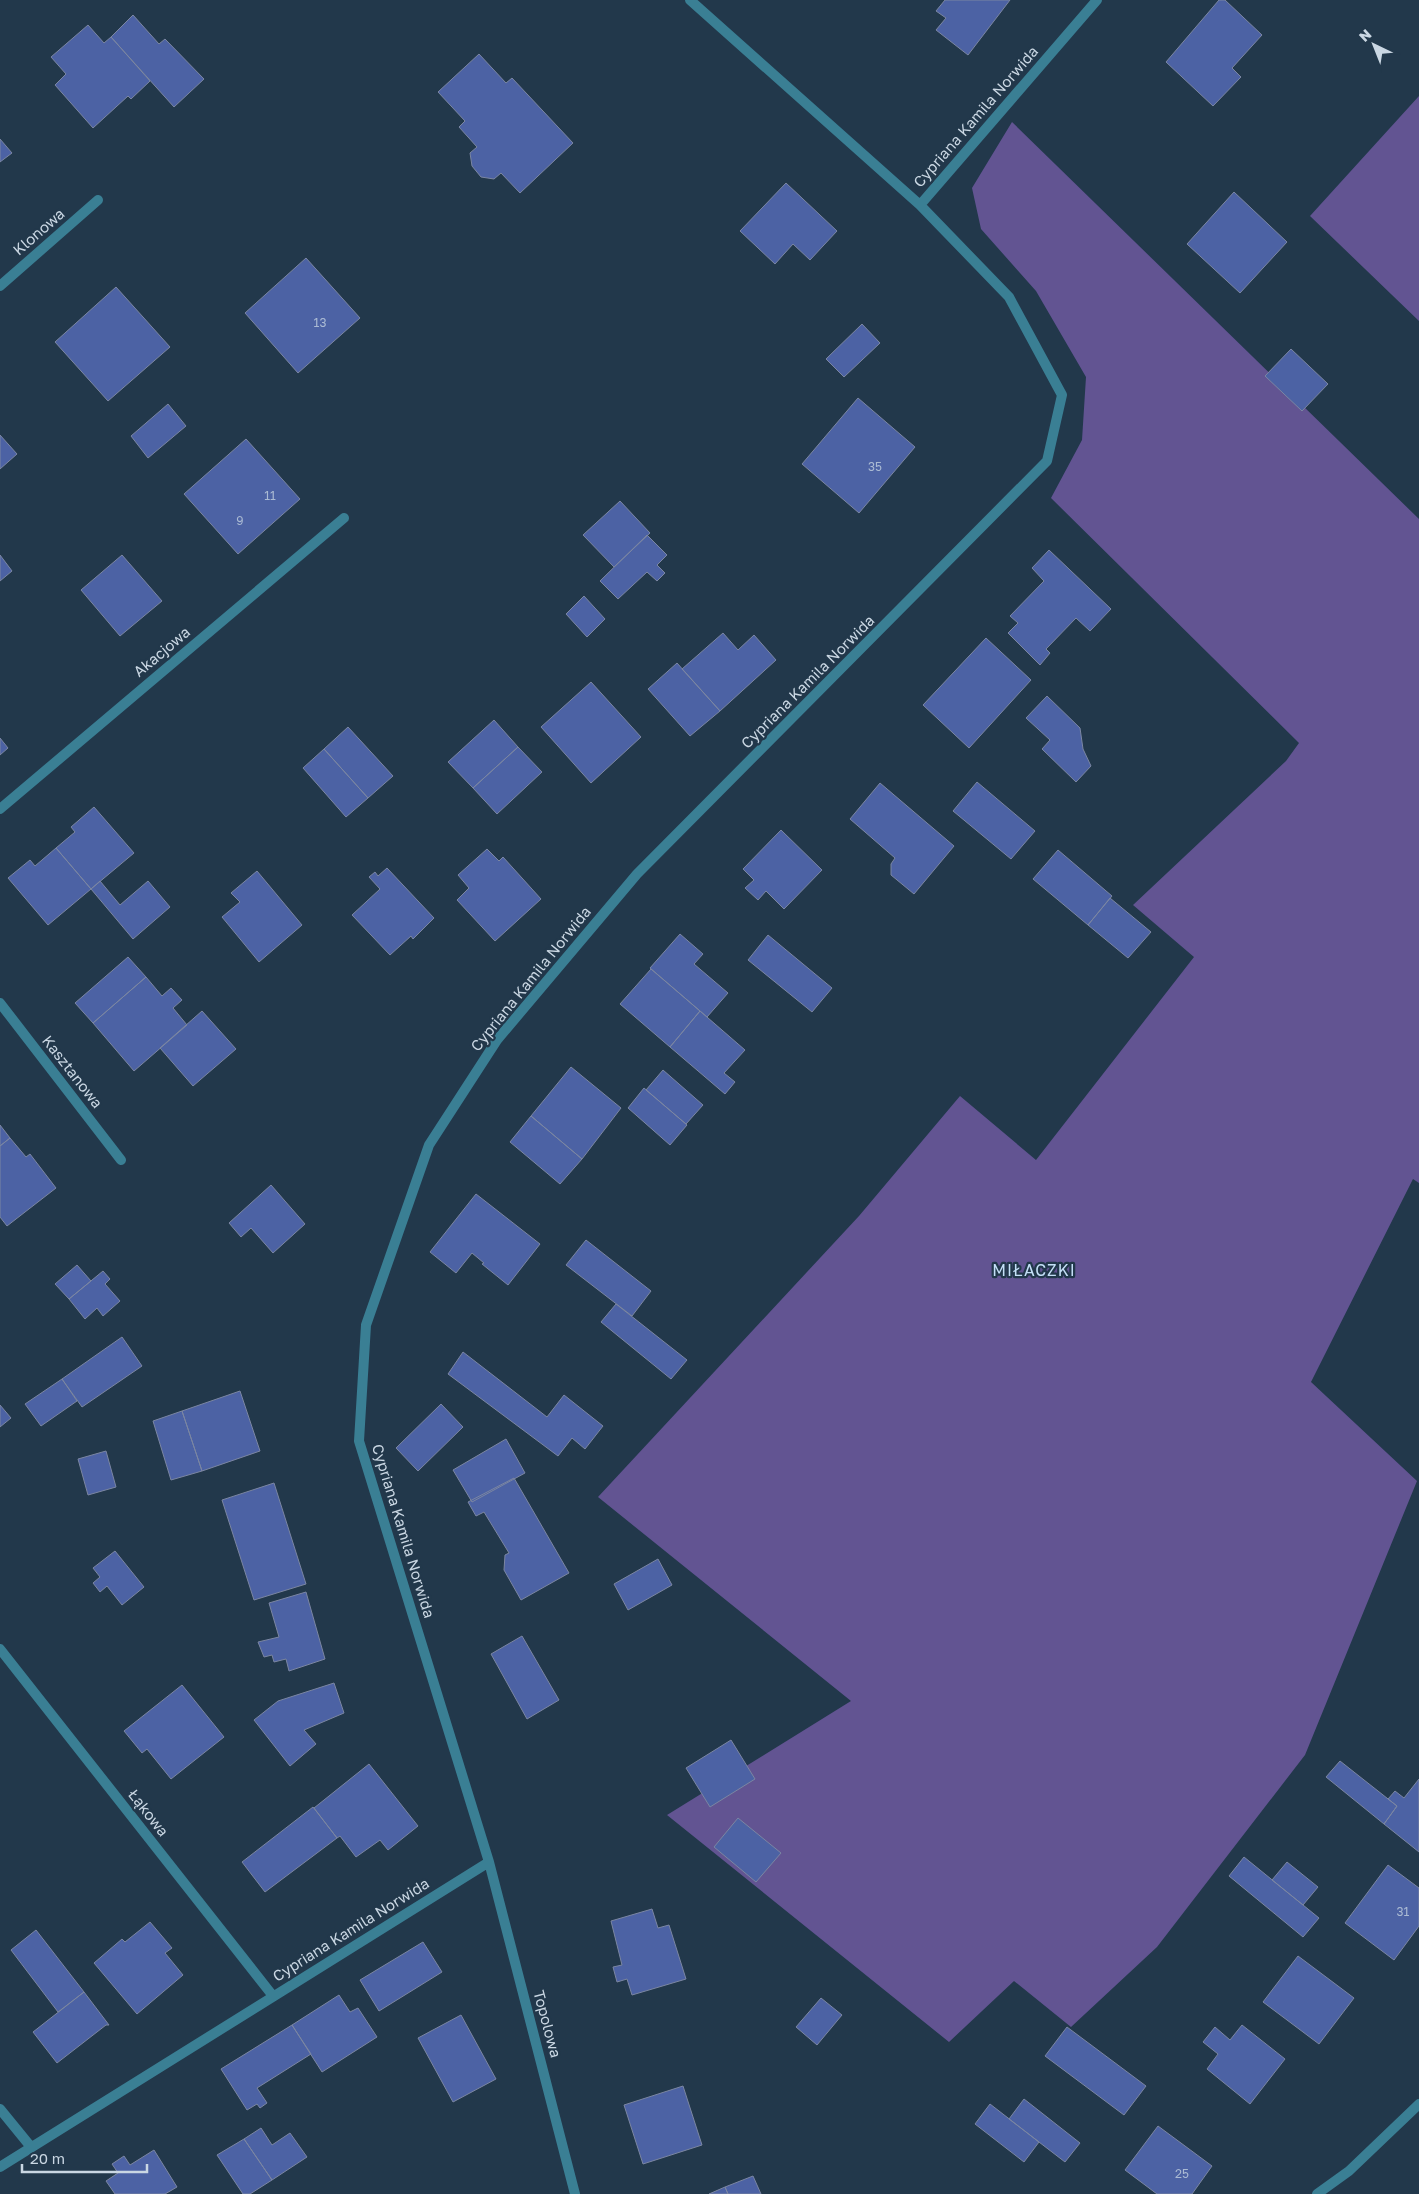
<svg xmlns="http://www.w3.org/2000/svg" width="1419" height="2194" viewBox="0 0 1419 2194" font-family="'Golos Text',sans-serif">
<rect width="100%" height="100%" fill="#22384b"/>
<path fill="#625492" d="M 1419,96 L 1419,321 L 1310,216 Z
M 1012,122 L 1419,519 L 1419,1183 L 1413,1179 L 1311,1382 L 1417,1481 L 1305,1755 L 1157,1947 L 1071,2027 L 1014,1981 L 949,2042 L 667,1815 L 851,1701 L 598,1497 L 859,1216 L 960,1096 L 1036,1160 L 1194,957 L 1133,905 L 1286,761 L 1299,743 L 1051,498 L 1082,440 L 1086,377 L 1036,291 L 981,229 L 972,188 Z"/>
<path fill="#4c62a4" stroke="#7b86a2" d="M 945,0 L 1010,0 L 968,55 L 936,30 L 946,18 L 936,11 Z
M 1219,0 L 1225,0 L 1262,35 L 1232,68 L 1241,77 L 1213,106 L 1166,62 Z
M 133,15 L 159,44 L 165,39 L 204,79 L 174,107 L 111,37 Z
M 88,25 L 104,43 L 111,37 L 150,81 L 131,99 L 128,96 L 93,128 L 55,85 L 66,74 L 51,57 Z
M 479,54 L 506,83 L 512,78 L 573,143 L 520,193 L 501,173 L 494,179 L 481,177 L 472,166 L 470,153 L 477,147 L 459,127 L 465,121 L 438,92 Z
M 0,139 L 12,153 L 0,162 Z
M 786,183 L 837,231 L 810,260 L 793,244 L 775,264 L 740,231 Z
M 1234,192 L 1287,242 L 1240,293 L 1187,244 Z
M 306,258 L 360,318 L 298,373 L 245,313 Z
M 116,287 L 170,347 L 108,401 L 55,342 Z
M 862,324 L 880,343 L 844,377 L 826,359 Z
M 1291,349 L 1328,384 L 1302,411 L 1265,376 Z
M 858,398 L 915,447 L 859,513 L 802,464 Z
M 168,404 L 186,426 L 148,458 L 131,436 Z
M 0,435 L 17,454 L 0,469 Z
M 246,439 L 300,499 L 238,554 L 184,494 Z
M 620,501 L 650,533 L 614,567 L 583,535 Z
M 647,535 L 667,555 L 657,565 L 665,573 L 657,581 L 647,572 L 618,599 L 600,581 Z
M 1049,550 L 1111,609 L 1090,631 L 1076,618 L 1046,649 L 1050,653 L 1040,665 L 1008,633 L 1018,623 L 1010,616 L 1044,581 L 1032,568 Z
M 0,555 L 12,571 L 0,581 Z
M 122,555 L 162,601 L 120,636 L 81,590 Z
M 584,596 L 605,619 L 587,637 L 566,614 Z
M 723,633 L 738,650 L 754,635 L 776,660 L 720,711 L 682,669 Z
M 986,638 L 1031,680 L 969,748 L 923,705 Z
M 677,663 L 720,711 L 690,736 L 648,689 Z
M 591,682 L 641,737 L 591,783 L 541,727 Z
M 1047,696 L 1080,728 L 1083,749 L 1091,766 L 1076,782 L 1042,749 L 1050,740 L 1026,718 Z
M 494,720 L 518,747 L 473,788 L 448,762 Z
M 348,727 L 393,776 L 368,798 L 324,749 Z
M 0,738 L 8,748 L 0,755 Z
M 518,747 L 542,772 L 497,814 L 473,788 Z
M 324,749 L 368,798 L 346,817 L 303,768 Z
M 977,782 L 1035,831 L 1011,859 L 953,811 Z
M 880,783 L 954,846 L 914,894 L 891,875 L 891,864 L 895,858 L 850,819 Z
M 94,807 L 134,853 L 91,889 L 56,848 L 75,832 L 71,827 Z
M 781,830 L 822,870 L 784,909 L 766,891 L 758,900 L 745,888 L 754,880 L 743,869 Z
M 56,848 L 91,889 L 48,925 L 8,878 L 30,860 L 35,866 Z
M 487,849 L 499,861 L 503,857 L 541,899 L 495,941 L 457,900 L 469,888 L 458,875 Z
M 1058,850 L 1112,896 L 1088,925 L 1033,879 Z
M 387,868 L 434,918 L 413,939 L 411,936 L 390,955 L 352,915 L 380,889 L 369,877 L 375,872 L 378,876 Z
M 257,871 L 302,925 L 259,962 L 222,917 L 240,902 L 231,893 Z
M 100,881 L 120,905 L 148,881 L 170,907 L 133,939 L 91,889 Z
M 1110,898 L 1151,932 L 1128,958 L 1088,925 Z
M 680,934 L 703,954 L 694,964 L 728,993 L 707,1017 L 650,968 Z
M 768,935 L 832,988 L 812,1012 L 748,960 Z
M 128,957 L 146,977 L 93,1023 L 75,1003 Z
M 651,969 L 700,1011 L 670,1047 L 620,1004 Z
M 146,977 L 162,996 L 171,988 L 182,1000 L 173,1008 L 187,1025 L 134,1071 L 93,1023 Z
M 202,1011 L 236,1049 L 193,1086 L 160,1048 Z
M 700,1011 L 745,1050 L 724,1073 L 735,1082 L 725,1094 L 670,1047 Z
M 571,1067 L 621,1108 L 582,1159 L 531,1116 Z
M 663,1070 L 703,1105 L 686,1124 L 646,1090 Z
M 644,1088 L 687,1125 L 670,1145 L 628,1108 Z
M 531,1116 L 582,1159 L 560,1184 L 510,1142 Z
M 0,1125 L 10,1138 L 0,1146 Z
M 10,1138 L 26,1157 L 30,1154 L 56,1188 L 7,1226 L 0,1217 L 0,1146 Z
M 271,1185 L 305,1224 L 273,1253 L 251,1228 L 241,1237 L 229,1223 Z
M 476,1194 L 540,1244 L 508,1285 L 482,1264 L 484,1263 L 472,1253 L 456,1273 L 430,1252 Z
M 586,1240 L 651,1291 L 632,1316 L 566,1265 Z
M 77,1265 L 91,1281 L 69,1299 L 55,1284 Z
M 103,1271 L 110,1279 L 105,1284 L 120,1301 L 103,1316 L 97,1308 L 85,1319 L 69,1299 Z
M 616,1304 L 687,1360 L 671,1379 L 601,1322 Z
M 122,1337 L 142,1366 L 82,1407 L 62,1379 Z
M 463,1352 L 547,1417 L 564,1395 L 603,1426 L 585,1449 L 572,1438 L 558,1456 L 448,1374 Z
M 62,1379 L 77,1401 L 41,1426 L 25,1404 Z
M 240,1391 L 260,1451 L 202,1471 L 182,1411 Z
M 441,1404 L 463,1427 L 418,1471 L 396,1448 Z
M 0,1405 L 11,1418 L 0,1427 Z
M 182,1411 L 202,1471 L 171,1480 L 153,1421 Z
M 506,1439 L 525,1473 L 472,1502 L 453,1470 Z
M 106,1451 L 116,1487 L 88,1495 L 78,1459 Z
M 514,1478 L 569,1573 L 521,1600 L 504,1570 L 505,1555 L 509,1553 L 484,1512 L 476,1516 L 468,1502 Z
M 274,1483 L 306,1584 L 254,1600 L 222,1500 Z
M 115,1551 L 144,1587 L 122,1605 L 107,1586 L 100,1592 L 93,1583 L 100,1577 L 93,1568 Z
M 658,1559 L 672,1585 L 628,1610 L 614,1584 Z
M 306,1592 L 325,1659 L 289,1671 L 286,1659 L 274,1662 L 272,1655 L 264,1657 L 258,1642 L 279,1637 L 269,1603 Z
M 522,1636 L 559,1700 L 527,1719 L 491,1654 Z
M 334,1683 L 344,1713 L 304,1730 L 316,1744 L 290,1766 L 254,1720 L 278,1701 Z
M 182,1685 L 224,1737 L 171,1779 L 147,1749 L 142,1753 L 124,1731 Z
M 731,1740 L 755,1779 L 710,1807 L 686,1768 Z
M 1340,1761 L 1397,1806 L 1384,1824 L 1326,1777 Z
M 369,1764 L 418,1826 L 388,1850 L 380,1840 L 356,1857 L 340,1836 L 337,1838 L 314,1808 Z
M 1419,1779 L 1419,1852 L 1384,1824 L 1397,1806 L 1388,1799 L 1395,1791 L 1404,1798 Z
M 313,1807 L 337,1838 L 265,1892 L 242,1862 Z
M 738,1818 L 781,1853 L 756,1882 L 714,1847 Z
M 1244,1857 L 1319,1918 L 1303,1937 L 1229,1876 Z
M 1287,1862 L 1318,1887 L 1303,1905 L 1272,1880 Z
M 1388,1865 L 1419,1888 L 1419,1926 L 1394,1960 L 1345,1923 Z
M 652,1909 L 658,1928 L 669,1925 L 686,1979 L 632,1995 L 627,1979 L 617,1982 L 613,1967 L 622,1965 L 611,1921 Z
M 150,1922 L 172,1948 L 165,1953 L 183,1975 L 137,2014 L 94,1963 L 122,1939 L 125,1942 Z
M 36,1930 L 84,1992 L 58,2012 L 11,1950 Z
M 423,1942 L 442,1972 L 379,2011 L 360,1980 Z
M 1298,1956 L 1354,1998 L 1319,2044 L 1263,2002 Z
M 84,1992 L 109,2025 L 106,2025 L 57,2063 L 33,2032 Z
M 339,1995 L 350,2012 L 358,2008 L 377,2037 L 322,2072 L 292,2025 Z
M 821,1998 L 842,2015 L 817,2045 L 796,2027 Z
M 461,2015 L 496,2079 L 453,2102 L 418,2038 Z
M 292,2025 L 311,2054 L 257,2088 L 267,2103 L 260,2108 L 257,2104 L 247,2110 L 221,2069 Z
M 1242,2025 L 1285,2059 L 1250,2104 L 1207,2069 L 1218,2054 L 1203,2042 L 1215,2027 L 1230,2040 Z
M 1067,2027 L 1146,2086 L 1124,2115 L 1045,2056 Z
M 683,2086 L 702,2145 L 643,2164 L 624,2105 Z
M 1024,2099 L 1080,2143 L 1065,2162 L 1009,2119 Z
M 990,2104 L 1039,2142 L 1024,2162 L 975,2124 Z
M 1158,2126 L 1212,2166 L 1192,2194 L 1157,2194 L 1125,2170 Z
M 261,2128 L 272,2145 L 290,2133 L 307,2157 L 272,2180 L 244,2139 Z
M 244,2139 L 272,2180 L 250,2194 L 243,2194 L 217,2155 Z
M 154,2150 L 177,2187 L 165,2194 L 115,2194 L 106,2181 L 118,2173 L 112,2164 L 124,2156 L 130,2165 Z
M 753,2176 L 761,2194 L 728,2194 L 725,2187 Z
M 725,2187 L 728,2194 L 709,2194 Z"/>
<g fill="none" stroke-linecap="round" stroke-linejoin="round">
<path stroke="#3a7f94" stroke-width="10" d="M 920,205 L 1097,0
M 0,286 L 98,200
M 0,809 L 344,518
M 0,1003 L 121,1160
M 0,1649 L 273,1996
M 0,2109 L 31,2147
M 0,2167 L 489,1862
M 575,2194 L 489,1862 L 359,1441 L 366,1325 L 429,1145 L 497,1040 L 637,874 L 1047,461 L 1062,395 L 1009,297 L 920,205 L 690,0
M 1317,2194 L 1349,2171 L 1419,2104"/>
</g>
<g text-anchor="middle" stroke-width="4.5" stroke-linejoin="round" paint-order="stroke">
<g font-size="12" fill="#aabad3">
<text x="320" y="327">13</text>
<text x="875" y="471">35</text>
<text x="270" y="500">11</text>
<text x="240" y="525">9</text>
<text x="1403" y="1916">31</text>
<text x="1182" y="2178">25</text>
</g>
<g font-size="15" fill="#cad7e3" stroke="#22384b">
<text transform="translate(976 117) rotate(-49)" y="5">Cypriana Kamila Norwida</text>
<text transform="translate(39 232) rotate(-41)" y="5">Klonowa</text>
<text transform="translate(162 652) rotate(-40)" y="5">Akacjowa</text>
<text transform="translate(808 682) rotate(-45)" y="5">Cypriana Kamila Norwida</text>
<text transform="translate(531 979) rotate(-51)" y="5">Cypriana Kamila Norwida</text>
<text transform="translate(72 1072) rotate(52)" y="5">Kasztanowa</text>
<text transform="translate(403 1531) rotate(73)" y="5">Cypriana Kamila Norwida</text>
<text transform="translate(148 1813) rotate(52)" y="5">Łąkowa</text>
<text transform="translate(351 1930) rotate(-32)" y="5">Cypriana Kamila Norwida</text>
<text transform="translate(547 2024) rotate(75)" y="5">Topolowa</text>
</g>
<g font-size="16" letter-spacing="1" fill="#c4dff7" stroke="#22384b">
<text x="1034" y="1276">MIŁACZKI</text>
</g>
</g>
<g transform="translate(1374 45) rotate(317)" stroke="#22384b" stroke-width="4" paint-order="stroke">
<path d="M0-4L9 19L0 12L-9 19Z" fill="#cad7e3"/>
<text y="-8" font-size="14" font-weight="bold" text-anchor="middle" fill="#cad7e3">N</text>
</g>
<path d="M22 2164v8h125v-8" fill="none" stroke="#cad7e3" stroke-width="2.5"/>
<text x="30" y="2164" font-size="15" fill="#cad7e3" stroke="#22384b" stroke-width="4" paint-order="stroke">20 m</text>
</svg>
